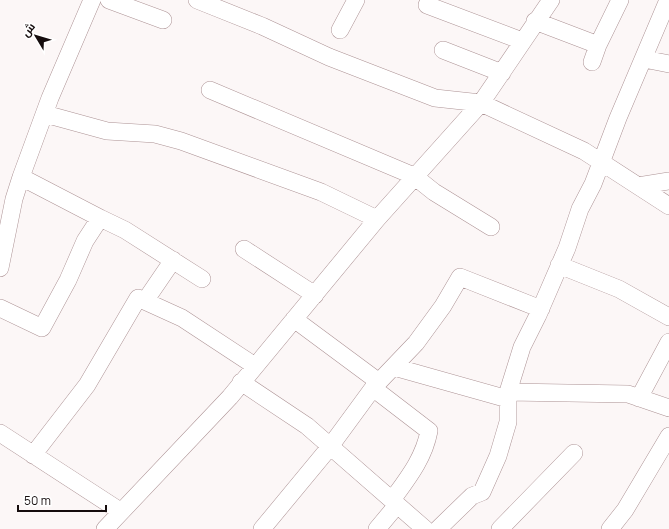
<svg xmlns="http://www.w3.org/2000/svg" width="669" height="529" viewBox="0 0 669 529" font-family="Manrope,Cairo,sans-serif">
<rect width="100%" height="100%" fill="#fcf7f7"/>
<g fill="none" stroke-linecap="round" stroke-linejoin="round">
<g stroke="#ad9395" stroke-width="18">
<path id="minor" d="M 109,0 L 163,20
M 197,0 L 262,26 L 329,57 L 435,98 L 481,103 L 584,151 L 669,206
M 427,5 L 522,41
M 535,21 L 598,45
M 340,30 L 356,0
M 443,50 L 502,73
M 644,59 L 669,64
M 592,62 L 598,45 L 620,0
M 210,90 L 414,176 L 434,192 L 491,227
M 45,114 L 107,131 L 155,134 L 181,141 L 321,192 L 377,219
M 638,186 L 669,181
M 100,218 L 125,230 L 202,279
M 244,249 L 315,295
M 559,265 L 619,289 L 669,317
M 0,268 L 14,199 L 21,177 L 50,98 L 92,0
M 145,301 L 173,260
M 0,308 L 42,328 L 68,280 L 85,241 L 100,218 L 21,177
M 294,319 L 379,382
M 394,367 L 508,399
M 241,382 L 307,426 L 425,529
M 373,388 L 429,431 C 424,458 408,478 392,500
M 508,392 L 628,394 L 669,408
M 639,398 L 669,342
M 0,433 L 120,511
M 33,455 L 87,385 L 138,298 L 182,318 L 255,366
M 105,529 L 230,397 L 377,219 L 481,103 L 551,0
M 262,529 L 329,448 L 373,388 L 416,343 L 443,306 L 460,277 L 541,309
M 377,529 L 397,505
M 438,529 L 472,496 L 482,492 L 498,456 L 508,422 L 508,392 L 522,347 L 538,315 L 567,248 L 580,209 L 593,184 L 618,118 L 668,0
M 500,529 L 574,453
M 610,529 L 625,510 L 669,436"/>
</g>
<use href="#minor" stroke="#fff" stroke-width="17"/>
</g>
<g transform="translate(36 36) rotate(308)" stroke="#ffffff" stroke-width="3" paint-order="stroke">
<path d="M0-3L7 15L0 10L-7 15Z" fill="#150c0d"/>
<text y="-6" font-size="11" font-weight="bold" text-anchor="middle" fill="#150c0d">ش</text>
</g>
<path d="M18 505v6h88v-6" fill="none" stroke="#150c0d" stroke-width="2"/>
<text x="24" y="505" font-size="12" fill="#150c0d" stroke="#ffffff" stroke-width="3" paint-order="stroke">50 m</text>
</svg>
